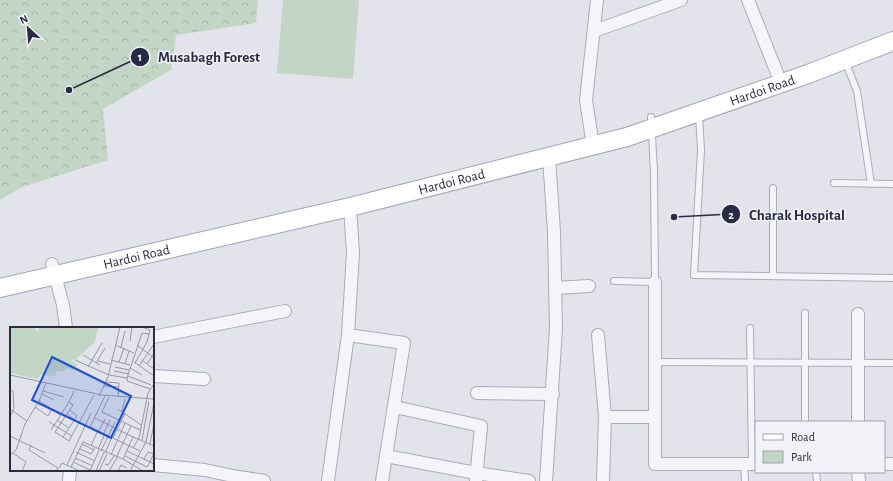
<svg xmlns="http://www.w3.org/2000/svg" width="893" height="481" viewBox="0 0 893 481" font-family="'Alegreya Sans',sans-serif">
<defs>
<pattern id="forest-crowns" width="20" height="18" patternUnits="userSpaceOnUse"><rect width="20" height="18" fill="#c3d5c4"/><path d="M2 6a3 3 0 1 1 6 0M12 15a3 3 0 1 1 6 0" fill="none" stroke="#a8b7aa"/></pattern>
</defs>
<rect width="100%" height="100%" fill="#e2e3eb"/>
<path fill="#c3d5c4" d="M 283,0 L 359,0 L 353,79 L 277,73 Z"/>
<path fill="url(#forest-crowns)" d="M 0,0 L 258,0 L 256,23 L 176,35 L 171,70 L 103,109 L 108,160 L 22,187 L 0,200 Z"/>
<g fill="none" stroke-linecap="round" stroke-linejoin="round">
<g stroke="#aaacb9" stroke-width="8">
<path id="service" d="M 845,61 L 857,91 L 871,184
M 699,115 L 701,150 L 694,275 L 893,278
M 834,183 L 893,184
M 773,188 L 773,276
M 614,281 L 655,282 L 654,172 L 651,117
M 805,313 L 805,422
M 750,328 L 752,464
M 655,362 L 893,363
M 744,464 L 745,481
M 816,472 L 817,481"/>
</g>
<g stroke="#aaacb9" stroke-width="14">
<path id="minor" d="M 748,0 L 777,73
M 594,31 L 681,0
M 593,146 L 586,100 L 597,0
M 350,207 L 353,253 L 348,335 L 404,343 L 382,481
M 52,264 L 63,305 L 66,328
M 655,282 L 655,464 L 756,464
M 555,288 L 589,286
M 858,314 L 858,422
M 598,335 L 605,417 L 603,481
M 153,337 L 285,311
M 153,376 L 204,379
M 477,393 L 553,394
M 395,407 L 481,426 L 476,480
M 605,417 L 655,417
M 386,456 L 476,473 L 529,481
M 884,464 L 893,464
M 153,465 L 205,470 L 233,476
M 858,472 L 859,481
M 69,481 L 70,470
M 233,481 L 233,476 L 264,481
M 328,481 L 348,335
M 546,481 L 556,328 L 554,232 L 549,157"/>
</g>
<g stroke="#a1a3b7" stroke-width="20">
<g id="primary">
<path id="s1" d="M 0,288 L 350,207 L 627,137 L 808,74 L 893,41"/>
</g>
</g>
<use href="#service" stroke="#f5f5f9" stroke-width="6"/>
<use href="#minor" stroke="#f5f5f9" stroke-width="12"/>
<use href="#primary" stroke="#fff" stroke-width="18"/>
</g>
<g text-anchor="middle" stroke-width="3" stroke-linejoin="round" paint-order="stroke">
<g font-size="14" fill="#292b44" stroke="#f2f3f8">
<text dy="5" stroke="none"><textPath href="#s1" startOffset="788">Hardoi Road</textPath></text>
<text dy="5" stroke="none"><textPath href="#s1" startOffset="464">Hardoi Road</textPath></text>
<text dy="5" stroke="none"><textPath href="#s1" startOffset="140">Hardoi Road</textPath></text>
</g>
</g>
<g transform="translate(10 327)">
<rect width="144" height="144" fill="#e2e3eb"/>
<path d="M 0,0 L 23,0 L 28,5 L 30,0 L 88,0 L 85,15 L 66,32 L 61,33 L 67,38 L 64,43 L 57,41 L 54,44 L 47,44 L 45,49 L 31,48 L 27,52 L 0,46 Z" fill="#c3d5c4"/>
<path fill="none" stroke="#9899a8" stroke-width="1" d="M 120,14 L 122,0M 105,18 L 124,26M 127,18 L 144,31M 111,20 L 115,4M 73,28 L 90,38M 65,33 L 99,48 L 117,51 L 132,6 L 139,7M 101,33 L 120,38M 88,34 L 100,37M 133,34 L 144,42M 109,35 L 114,21M 124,35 L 144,49M 86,36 L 95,21M 115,36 L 119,24M 125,36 L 137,15 L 140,3 L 132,0M 137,37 L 144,26M 129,39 L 144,17M 78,40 L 92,16M 105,40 L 119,43M 120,41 L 132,48M 104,44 L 119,47M 0,48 L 92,68 L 144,72M 118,49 L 141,58M 117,51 L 117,54 L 140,62M 96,55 L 109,56 L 108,70M 94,59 L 109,60M 0,63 L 3,64 L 4,82 L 0,90M 33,64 L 54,70M 64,64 L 59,75 L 63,78 L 45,105 L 59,114 L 84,68M 32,67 L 44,73M 89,69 L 98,50 L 110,0M 95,69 L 80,100 L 130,124M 99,70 L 92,85 L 130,103M 29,74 L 42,82M 25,80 L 38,89 L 42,82 L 50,88M 0,82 L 17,94M 108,82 L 131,98M 112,84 L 115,72M 57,87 L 70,97M 85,91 L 123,110M 47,93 L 59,101M 39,95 L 62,109M 41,103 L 59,75M 89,104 L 95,92M 94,106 L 100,93M 0,109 L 35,126M 53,110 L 67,89 L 60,83M 103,111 L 115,86M 132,113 L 139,74M 72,117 L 84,123M 140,117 L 144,96M 21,118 L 19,123 L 43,138 L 48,141 L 46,144M 81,119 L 88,103M 123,121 L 129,111 L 138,66 L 144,57M 70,122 L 81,127 L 85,121M 88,122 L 95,107M 91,124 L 105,95M 117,124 L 140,135 L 144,126M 66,125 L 85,134M 3,126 L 16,135 L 12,144M 95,126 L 102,110M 0,128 L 6,123 L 15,97 L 29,74 L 36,56M 101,128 L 115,96M 115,129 L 137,140 L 140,135 L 144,137M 65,131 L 83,139M 106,131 L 121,99M 113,132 L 133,144M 134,132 L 138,125 L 144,127M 63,135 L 80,143M 95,137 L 98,138 L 104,129M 57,138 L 81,86M 61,140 L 73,115 L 113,132 L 123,110 L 144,119M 49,141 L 52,136 L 70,144M 80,144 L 89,123M 86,144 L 94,125M 89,144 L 97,127M 99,144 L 107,131M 108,144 L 111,138 L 117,141M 120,144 L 136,115 L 144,76"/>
<path fill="#1d4ed8" fill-opacity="0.15" stroke="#1d4ed8" stroke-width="2" d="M 42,30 L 121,69 L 101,111 L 22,73 Z"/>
<rect width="144" height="144" fill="none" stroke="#292b44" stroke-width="2"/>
</g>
<path fill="none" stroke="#292b44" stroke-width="1.5" d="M69 90L140 57M674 217L731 214"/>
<g fill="#292b44" stroke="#f2f3f8" stroke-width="1.5">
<circle cx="69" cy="90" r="4"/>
<circle cx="674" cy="217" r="4"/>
<circle cx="140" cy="57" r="10"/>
<circle cx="731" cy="214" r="10"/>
</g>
<g font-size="12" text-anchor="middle" font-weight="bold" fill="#fff">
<text x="140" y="61">1</text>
<text x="731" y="219">2</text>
</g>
<g font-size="15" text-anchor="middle" font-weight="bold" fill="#292b44" stroke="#f2f3f8" stroke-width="3" stroke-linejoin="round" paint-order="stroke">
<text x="209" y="62">Musabagh Forest</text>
<text x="797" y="220">Charak Hospital</text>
</g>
<rect x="755" y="421" width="130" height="52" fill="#f2f3f8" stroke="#a2a3b0"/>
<rect x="763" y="434" width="20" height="6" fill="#ffffff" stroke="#a2a3b0"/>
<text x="791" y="441" font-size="12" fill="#292b44">Road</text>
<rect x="763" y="451" width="20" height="12" fill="#c3d5c4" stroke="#a2a3b0"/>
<text x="791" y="461" font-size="12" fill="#292b44">Park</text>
<g transform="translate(28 28) rotate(334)" stroke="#f2f3f8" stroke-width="3" paint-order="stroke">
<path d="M0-3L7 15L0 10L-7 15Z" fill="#292b44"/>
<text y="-6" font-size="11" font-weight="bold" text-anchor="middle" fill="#292b44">N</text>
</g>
</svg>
